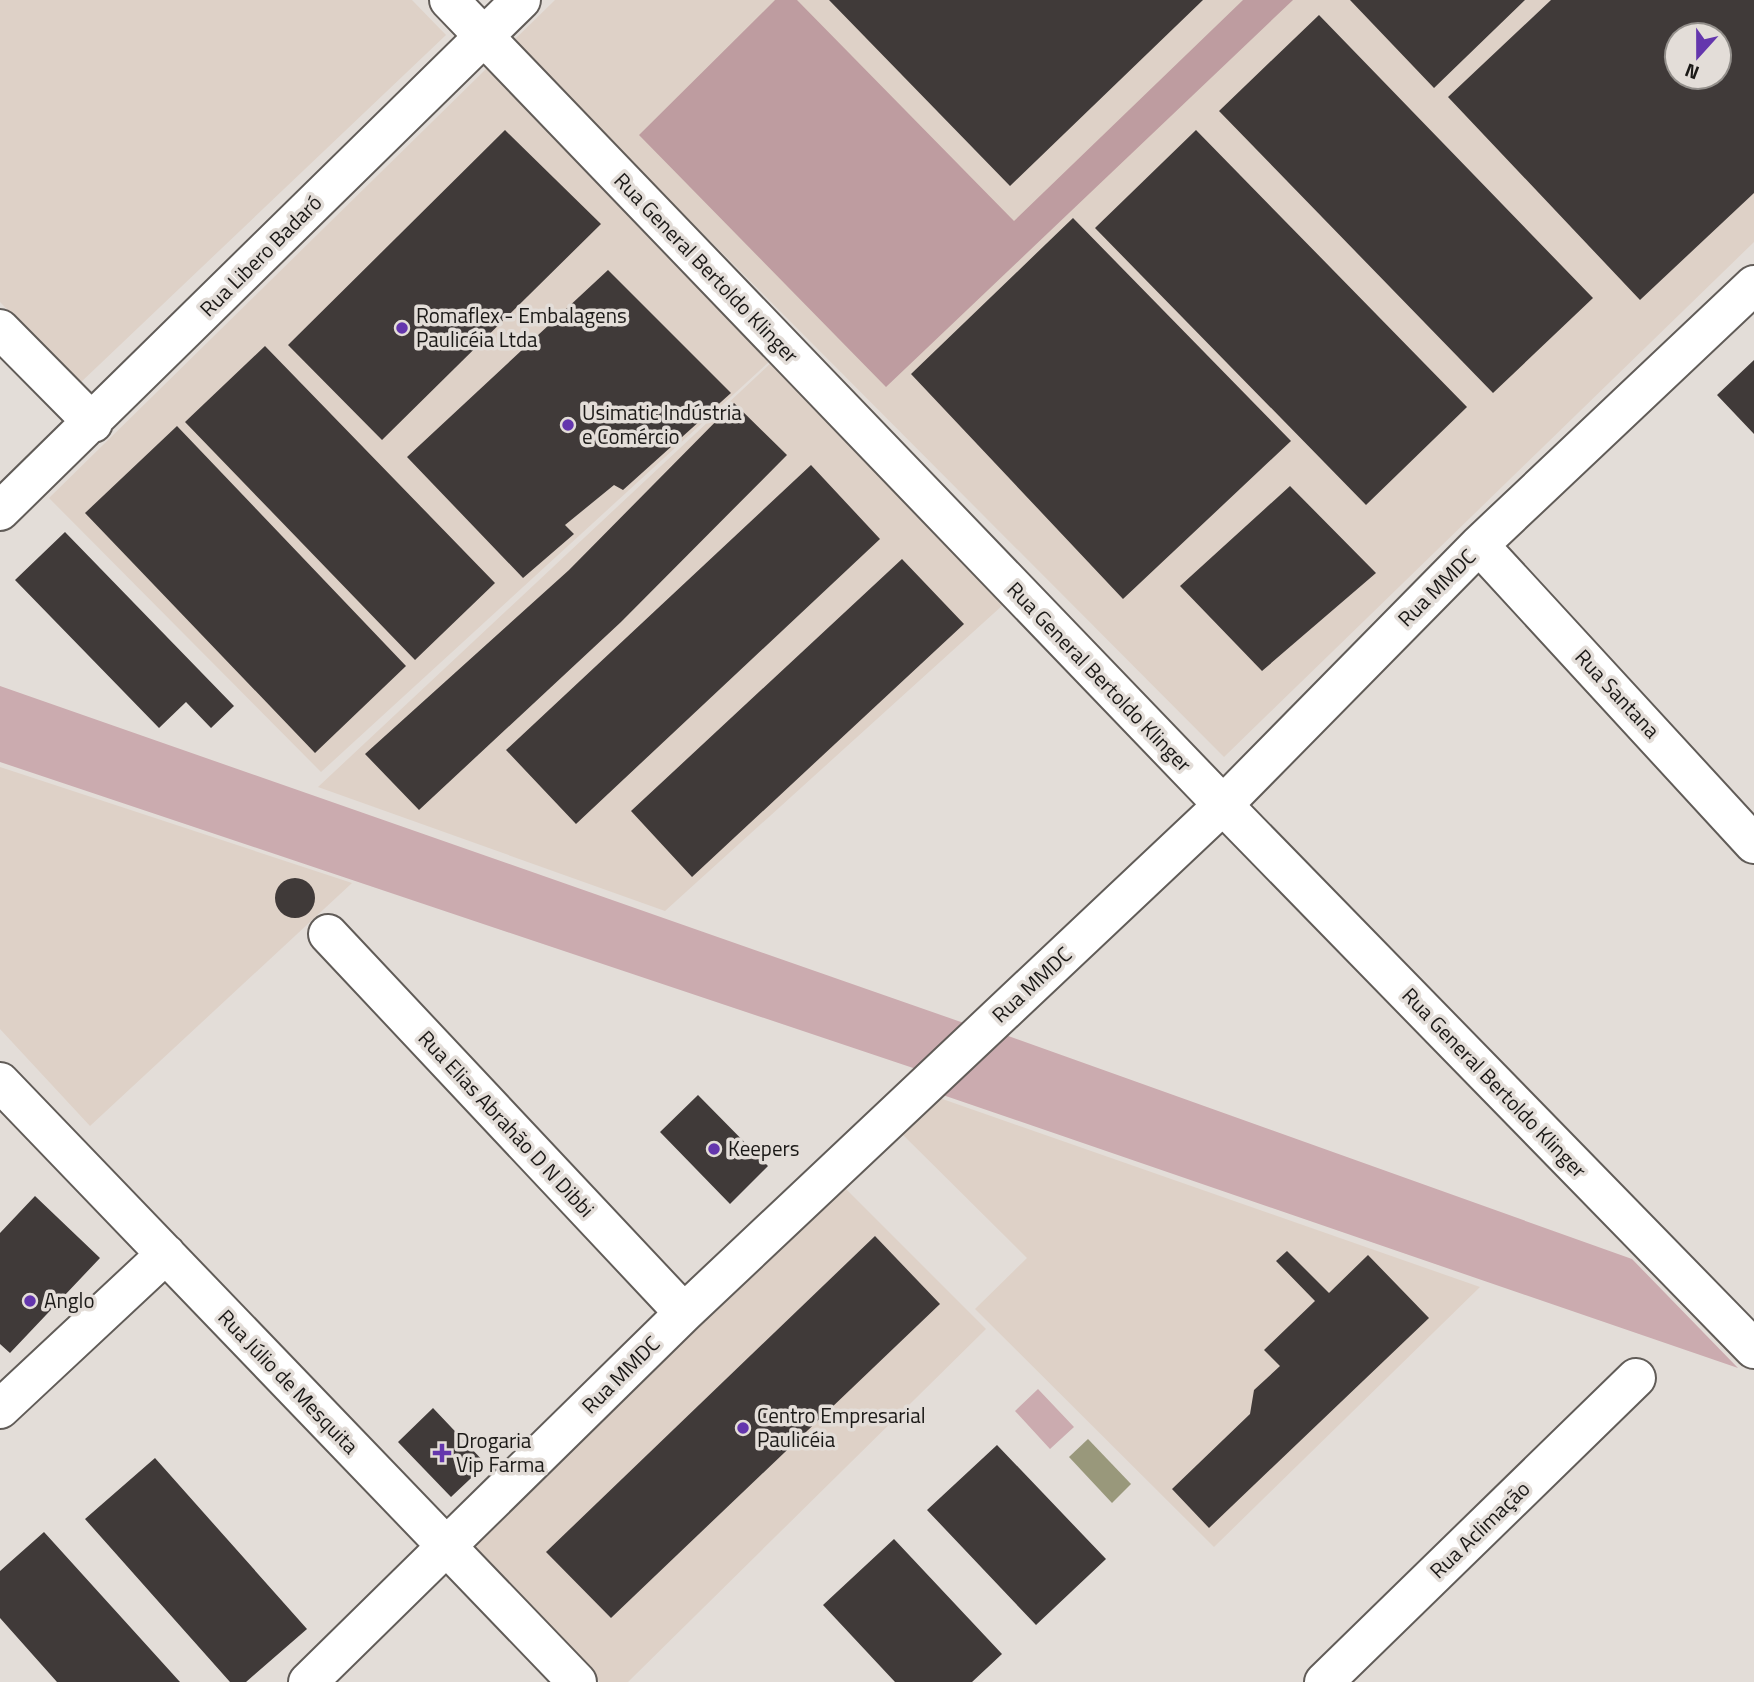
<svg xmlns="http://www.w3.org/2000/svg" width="1754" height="1682" viewBox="0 0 1754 1682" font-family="'Titillium Web',sans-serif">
<rect width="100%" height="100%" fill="#e3ddd8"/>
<path fill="#ded1c7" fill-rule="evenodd" d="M 0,0 L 412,0 L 446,35 L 79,384 L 0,302 Z
M 555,0 L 1754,0 L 1754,242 L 1224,757 L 512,42 ZM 1677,35 L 1719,35 L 1719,77 L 1677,77 Z
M 487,68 L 770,361 L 321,772 L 49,498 Z
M 772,362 L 1004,604 L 665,911 L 318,787 Z
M 0,767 L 352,883 L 90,1126 L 0,1029 Z
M 931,1095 L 1480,1287 L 1214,1547 L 975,1309 L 1027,1258 L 896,1128 Z
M 836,1179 L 986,1329 L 628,1682 L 600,1682 L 464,1545 Z"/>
<path fill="#cbabaf" d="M 0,686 L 981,1029 L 934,1075 L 0,762 Z
M 1000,1033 L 1632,1259 L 1738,1368 L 937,1093 Z
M 1038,1389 L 1074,1427 L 1050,1449 L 1015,1411 Z"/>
<path fill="#be9ca0" d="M 775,0 L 797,0 L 1014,221 L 1243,0 L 1293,0 L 886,387 L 639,135 Z"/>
<path fill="#99987b" d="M 1088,1439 L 1131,1484 L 1112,1503 L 1069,1457 Z"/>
<path fill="#403a39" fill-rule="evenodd" d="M 829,0 L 1203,0 L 1010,186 Z
M 1350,0 L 1525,0 L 1434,88 Z
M 1551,0 L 1754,0 L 1754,193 L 1640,300 L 1448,97 ZM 1677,35 L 1719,35 L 1719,77 L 1677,77 Z
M 1319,15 L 1593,298 L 1493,393 L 1219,111 Z
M 505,130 L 601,224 L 382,440 L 288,345 Z
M 1196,130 L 1467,407 L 1366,505 L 1095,228 Z
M 1073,218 L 1291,441 L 1123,599 L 911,374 Z
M 608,270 L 731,393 L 623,490 L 614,485 L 565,525 L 574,534 L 523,578 L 407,457 Z
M 265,346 L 495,583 L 415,660 L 185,422 Z
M 1754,360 L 1754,434 L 1717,395 Z
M 734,403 L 787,455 L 621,622 L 419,810 L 365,754 L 569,570 Z
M 177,426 L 406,666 L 315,753 L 85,513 Z
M 811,465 L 880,539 L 576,824 L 506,750 Z
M 1290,486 L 1376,573 L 1262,671 L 1180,586 Z
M 65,532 L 234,706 L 211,728 L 186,702 L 159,728 L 15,580 Z
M 902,559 L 964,624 L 692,877 L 631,811 Z
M275 898a20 20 0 1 1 40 0a20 20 0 1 1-40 0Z
M 698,1095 L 768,1166 L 730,1204 L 660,1132 Z
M 35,1196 L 100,1258 L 10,1353 L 0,1344 L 0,1233 Z
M 875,1236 L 940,1304 L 611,1618 L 546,1552 Z
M 1287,1251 L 1329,1293 L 1368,1255 L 1429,1318 L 1209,1528 L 1172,1489 L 1250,1414 L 1254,1390 L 1280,1366 L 1264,1350 L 1315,1301 L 1276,1261 Z
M 433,1408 L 486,1464 L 451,1497 L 398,1442 Z
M 997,1445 L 1106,1559 L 1036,1625 L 927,1510 Z
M 155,1458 L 307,1629 L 246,1682 L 230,1682 L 85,1519 Z
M 44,1532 L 180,1682 L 57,1682 L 0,1618 L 0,1571 Z
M 894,1539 L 1002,1654 L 972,1682 L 895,1682 L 823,1605 Z"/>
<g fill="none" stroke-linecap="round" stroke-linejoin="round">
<g stroke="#615c58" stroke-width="42">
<path id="minor" d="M 449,0 L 1223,805 L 1754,1349
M 0,329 L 93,423
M 0,511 L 521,0
M 1479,545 L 1754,844
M 328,934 L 684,1313
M 0,1082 L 577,1682
M 0,1409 L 166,1254
M 308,1682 L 684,1313 L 1223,805 L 1479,545 L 1754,285
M 1324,1682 L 1636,1378"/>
</g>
<use href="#minor" stroke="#fff" stroke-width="38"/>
</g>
<g fill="#6436ad" stroke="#e3ddd8" stroke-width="2.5">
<circle cx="402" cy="328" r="7"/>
<circle cx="568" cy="425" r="7"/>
<circle cx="714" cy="1149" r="7"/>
<circle cx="30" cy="1301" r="7"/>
<circle cx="743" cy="1428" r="7"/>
<path d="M438.5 1442.5h7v7h7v7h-7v7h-7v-7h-7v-7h7z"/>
</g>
<g text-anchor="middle" stroke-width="7" stroke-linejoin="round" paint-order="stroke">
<g font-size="21" fill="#1b1917" stroke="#e3ddd8">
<text transform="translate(261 256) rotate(-45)" y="7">Rua Libero Badaró</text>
<text transform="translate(706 268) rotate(46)" y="7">Rua General Bertoldo Klinger</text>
<text transform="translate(1437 588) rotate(-45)" y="7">Rua MMDC</text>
<text transform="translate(1099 677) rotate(46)" y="7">Rua General Bertoldo Klinger</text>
<text transform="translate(1617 694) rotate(47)" y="7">Rua Santana</text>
<text transform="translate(1032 985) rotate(-43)" y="7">Rua MMDC</text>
<text transform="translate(1494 1083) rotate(46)" y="7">Rua General Bertoldo Klinger</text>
<text transform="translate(506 1124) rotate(47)" y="7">Rua Elias Abrahão D N Dibbi</text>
<text transform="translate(621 1375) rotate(-45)" y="7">Rua MMDC</text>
<text transform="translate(288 1382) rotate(46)" y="7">Rua Júlio de Mesquita</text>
<text transform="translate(1480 1530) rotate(-44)" y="7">Rua Aclimação</text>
</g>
<g font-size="21" fill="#1b1917" stroke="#e3ddd8" text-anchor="start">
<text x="416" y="323">Romaflex - Embalagens<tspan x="416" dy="24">Paulicéia Ltda</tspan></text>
<text x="582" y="420">Usimatic Indústria<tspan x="582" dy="24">e Comércio</tspan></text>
<text x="728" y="1156">Keepers</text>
<text x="44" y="1308">Anglo</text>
<text x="757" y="1423">Centro Empresarial<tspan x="757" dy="24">Paulicéia</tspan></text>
<text x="456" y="1448">Drogaria<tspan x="456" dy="24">Vip Farma</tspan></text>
</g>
</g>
<g transform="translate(1698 56) rotate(201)"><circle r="33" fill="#e3ddd8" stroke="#938f8b" stroke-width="2"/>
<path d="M0-5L12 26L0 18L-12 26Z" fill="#6436ad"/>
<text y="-10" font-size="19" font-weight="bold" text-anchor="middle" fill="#1b1917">N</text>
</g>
</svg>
